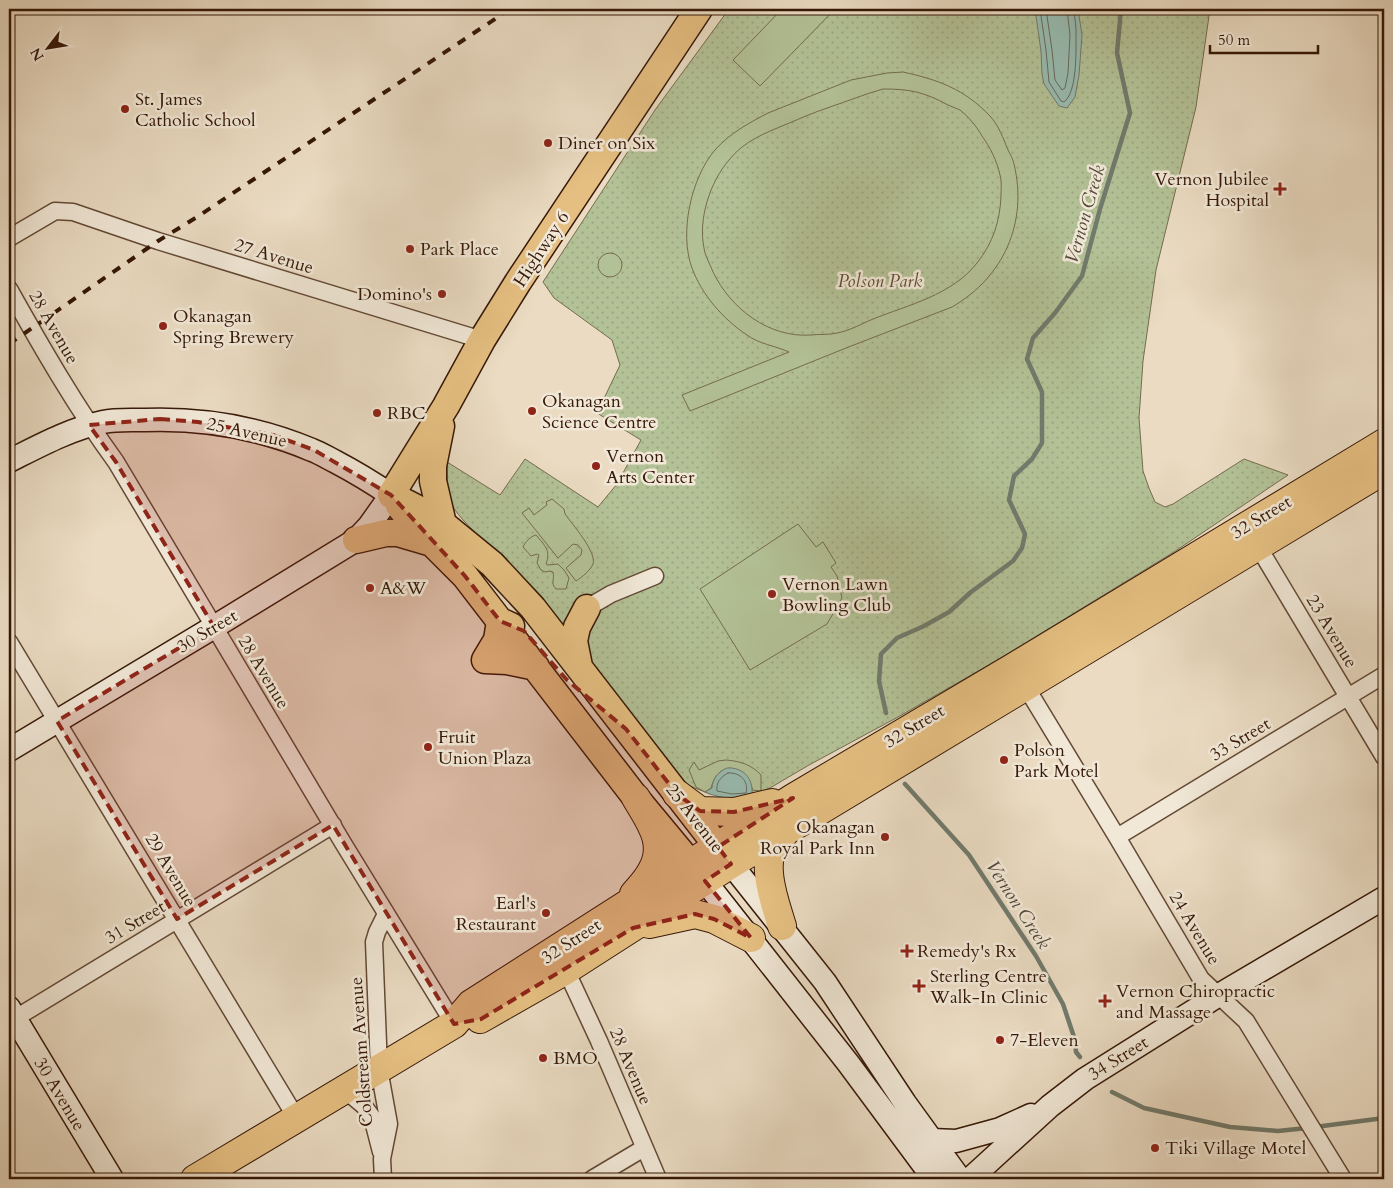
<svg xmlns="http://www.w3.org/2000/svg" width="1393" height="1188" viewBox="0 0 1393 1188" font-family="Cardo,serif">
<defs>
<pattern id="park-dots" width="8" height="8" patternUnits="userSpaceOnUse" patternTransform="scale(1.25)"><rect width="8" height="8" fill="#b3c196"/><path d="M2 2h.1M6 6h.1" fill="none" stroke="#9ba580" stroke-width="1.8" stroke-linecap="round"/></pattern>
</defs>
<rect width="100%" height="100%" fill="#eadbc2"/>
<filter id="stains"><feTurbulence type="fractalNoise" baseFrequency=".004" numOctaves="4"/><feColorMatrix values="0 0 0 0 .2 0 0 0 0 .09 0 0 0 0 .02 0 0 0 .5 -.17"/></filter>
<radialGradient id="worn" r=".72"><stop offset=".6" stop-color="#630" stop-opacity="0"/><stop offset="1" stop-color="#630" stop-opacity=".3"/></radialGradient>
<path fill="url(#park-dots)" stroke="#746c4e" d="M 729,9 L 1210,9 L 1196,107 L 1156,270 L 1143,361 L 1139,418 L 1143,471 L 1149,488 L 1155,502 L 1165,507 L 1173,504 L 1244,459 L 1288,475 L 1174,552 L 999,659 L 898,717 L 809,765 L 770,788 L 752,796 L 710,794 L 685,784 L 487,544 C 477,534 458,517 452,505 C 447,496 447,472 447,462 L 500,495 L 525,459 L 598,507 L 617,484 L 641,440 L 597,413 L 620,365 L 612,340 L 554,298 L 543,282 L 655,110 Z"/>
<path fill="#b3c196" stroke="#746c4e" fill-rule="evenodd" d="M 782,9 L 835,9 L 760,86 L 733,60 Z
M 903,72 C 939,80 964,89 990,116 C 999,126 1003,138 1008,150 C 1010,154 1013,159 1014,164 C 1028,222 1004,277 952,307 L 846,348 L 690,411 L 682,395 L 789,352 C 776,346 759,344 747,335 C 723,319 702,295 692,268 C 679,233 691,178 715,150 C 730,133 749,123 768,113 L 851,80 L 887,73 ZM 883,89 C 910,89 924,92 948,105 C 952,107 956,108 960,110 C 969,117 977,127 982,136 C 990,147 997,161 1000,175 C 1002,181 1001,189 1001,196 C 1000,221 993,243 977,263 C 952,295 908,305 873,319 C 861,324 849,331 837,333 C 829,335 819,334 811,335 C 769,338 731,309 713,272 C 710,264 705,256 704,248 C 698,219 710,182 729,160 C 744,141 765,133 787,124 C 801,118 815,112 830,107 C 848,101 865,94 883,89 Z
M598 265a12 12 0 1 1 24 0a12 12 0 1 1-24 0Z
M 552,499 L 564,509 L 565,514 C 572,524 597,552 593,564 C 590,571 582,577 576,581 L 566,568 L 581,555 L 582,550 L 578,545 L 573,544 L 558,558 L 522,513 L 529,508 L 534,515 L 547,505 L 546,502 Z
M 798,524 L 816,547 L 823,542 L 836,563 L 831,567 L 837,576 L 842,598 L 827,624 L 750,670 L 700,589 Z
M 536,535 C 545,546 551,550 546,564 L 548,565 L 558,564 L 564,570 L 569,578 L 566,589 L 556,589 C 550,583 555,579 553,572 L 550,571 L 545,572 L 541,570 L 537,563 L 539,555 L 537,554 L 531,556 L 523,547 C 525,542 531,536 536,535 Z
M 726,760 C 740,761 752,765 761,775 L 761,791 L 752,790 L 752,787 L 731,768 C 719,769 714,777 711,788 L 705,792 L 696,787 L 689,770 L 694,762 L 699,770 L 718,761 Z"/>
<path fill="#98bbb0" stroke="#717a6c" d="M 1035,9 L 1078,9 L 1082,35 L 1079,75 L 1075,97 L 1067,108 L 1059,106 L 1044,84 L 1042,74 L 1041,51 Z
M 727,768 C 743,767 753,778 752,793 L 758,795 C 739,800 724,800 705,792 L 712,788 C 713,778 718,772 727,768 Z"/>
<g fill="none" stroke-linecap="round" stroke-linejoin="round">
<path stroke="#676a5c" stroke-width="1" d="M 1040,9 L 1046,50 L 1049,82 L 1061,101 L 1064,102 C 1077,92 1076,53 1076,37 C 1077,27 1074,18 1074,9
M 1046,9 L 1052,50 L 1055,80 L 1062,90 L 1065,88 L 1068,73 L 1070,35 L 1067,9
M 728,773 C 740,772 749,781 746,793 L 732,794 L 717,791 C 716,783 720,777 728,773 Z"/>
<path stroke="#717a6c" stroke-width="4.5" d="M 886,713 L 879,681 L 881,654 L 897,638 L 924,626 L 949,612 L 971,592 L 1013,561 L 1022,548 L 1025,534 L 1009,500 L 1014,476 L 1032,459 L 1042,443 L 1042,392 L 1027,359 L 1033,338 L 1055,313 L 1082,276 L 1100,209 L 1130,113 L 1117,53 L 1121,9
M 905,784 L 969,855 L 1036,956 L 1063,1004 L 1075,1040 L 1076,1052 L 1080,1057
M 1112,1092 L 1144,1108 L 1230,1127 L 1278,1131 L 1307,1128
M 1315,1127 L 1384,1118"/>
<g stroke="#634936" stroke-width="19">
<path id="street" d="M 9,238 L 55,211 L 73,212 L 158,241 L 482,340
M 9,289 C 42,348 76,407 116,462 L 343,843 L 454,1024
M 1253,538 L 1384,757
M 587,608 L 611,594 L 655,576
M 9,642 L 297,1119
M 1026,687 L 1117,837 L 1201,979 L 1246,1021 L 1343,1179
M 1117,837 L 1384,675
M 566,970 L 599,1041 L 658,1179
M 9,1022 L 333,825
M 345,1090 L 364,1106 L 372,1117 L 381,1152
M 383,1179 L 382,1159 L 389,1124 L 379,1069 L 374,942 L 377,932 L 386,914
M 592,1179 L 644,1148"/>
</g>
<g stroke="#361807" stroke-width="25">
<path id="secondary" d="M 9,461 C 39,446 70,429 103,422 C 116,419 132,420 145,420 C 202,418 260,428 312,450 C 320,453 328,458 336,462 C 355,472 373,483 391,495 L 369,526 L 356,540 L 214,627 L 9,750
M 731,864 L 825,982 L 905,1103 L 960,1179
M 705,881 L 848,1063 L 934,1179
M 9,1008 L 112,1179
M 932,1140 L 956,1141 L 1000,1129 L 1031,1115
M 970,1179 L 1050,1106 L 1085,1079 L 1219,995 L 1384,898"/>
</g>
<g stroke="#361807" stroke-width="29">
<path id="primary" d="M 441,426 L 433,466 L 433,481 L 443,524
M 391,495 L 446,406 L 482,340 L 518,282 L 699,9
M 391,495 L 422,511 L 443,524 L 492,564 L 533,608 L 731,864
M 399,506 L 415,526 L 465,576 L 636,798 L 704,880
M 356,540 L 386,533 L 398,533 L 432,543
M 511,626 L 500,621 L 497,640 L 485,660 L 507,661 L 536,667
M 579,666 L 574,641 L 577,627 L 587,608"/>
</g>
<g stroke="#361807" stroke-width="30">
<path id="highway" d="M 677,794 L 700,811 L 734,812 L 772,803
M 634,894 C 640,887 647,880 651,872 C 668,844 650,822 636,798
M 649,924 L 695,914 L 714,919 L 751,938
M 782,926 C 776,907 765,875 770,856 C 772,848 781,839 785,832
M 480,1019 L 566,970 L 731,864 L 1384,470
M 195,1179 L 454,1024 L 471,1004 L 793,798 L 1009,670 L 1384,443"/>
</g>
<use href="#street" stroke="#f1e8d7" stroke-width="16"/>
<use href="#secondary" stroke="#f1e8d7" stroke-width="22"/>
<use href="#primary" stroke="#e5be81" stroke-width="26"/>
<use href="#highway" stroke="#e5be81" stroke-width="28"/>
<path stroke="#361807" stroke-width="4" stroke-dasharray="9 9" stroke-linecap="butt" d="M 9,344 L 158,241 L 197,217 L 510,9"/>
</g>
<path fill="#8f2418" fill-opacity="0.2" stroke="#8f2418" stroke-width="4" stroke-dasharray="10 6" stroke-linejoin="round" d="M 160,419 L 198,422 L 273,435 L 314,450 L 391,495 L 465,576 L 500,621 L 524,631 L 567,680 L 626,729 L 677,794 L 700,811 L 734,812 L 793,798 L 718,847 L 731,864 L 705,881 L 751,938 L 714,919 L 695,914 L 633,928 L 481,1019 L 454,1024 L 333,825 L 177,919 L 57,721 L 214,627 L 116,462 L 89,425 Z"/>
<g fill="#8f2418" stroke="#f1e8d7" stroke-width="2">
<circle cx="125" cy="109" r="5"/>
<circle cx="548" cy="143" r="5"/>
<path d="M1277.5 181.5h5v5h5v5h-5v5h-5v-5h-5v-5h5z"/>
<circle cx="410" cy="249" r="5"/>
<circle cx="442" cy="294" r="5"/>
<circle cx="163" cy="326" r="5"/>
<circle cx="532" cy="411" r="5"/>
<circle cx="377" cy="413" r="5"/>
<circle cx="596" cy="466" r="5"/>
<circle cx="370" cy="588" r="5"/>
<circle cx="772" cy="594" r="5"/>
<circle cx="428" cy="747" r="5"/>
<circle cx="1004" cy="760" r="5"/>
<circle cx="885" cy="837" r="5"/>
<circle cx="546" cy="913" r="5"/>
<path d="M904.5 943.5h5v5h5v5h-5v5h-5v-5h-5v-5h5z"/>
<path d="M916.5 978.5h5v5h5v5h-5v5h-5v-5h-5v-5h5z"/>
<path d="M1102.5 993.5h5v5h5v5h-5v5h-5v-5h-5v-5h5z"/>
<circle cx="1000" cy="1040" r="5"/>
<circle cx="543" cy="1058" r="5"/>
<circle cx="1155" cy="1148" r="5"/>
</g>
<g text-anchor="middle" stroke-width="5" stroke-linejoin="round" paint-order="stroke">
<g font-size="18" fill="#361807" stroke="#f1e8d7" text-anchor="start">
<text x="135" y="105">St. James<tspan x="135" dy="21">Catholic School</tspan></text>
<text x="558" y="149">Diner on Six</text>
<text x="1269" y="185" text-anchor="end">Vernon Jubilee<tspan x="1269" dy="21">Hospital</tspan></text>
<text x="420" y="255">Park Place</text>
<text x="432" y="300" text-anchor="end">Domino's</text>
<text x="173" y="322">Okanagan<tspan x="173" dy="21">Spring Brewery</tspan></text>
<text x="542" y="407">Okanagan<tspan x="542" dy="21">Science Centre</tspan></text>
<text x="387" y="419">RBC</text>
<text x="606" y="462">Vernon<tspan x="606" dy="21">Arts Center</tspan></text>
<text x="782" y="590">Vernon Lawn<tspan x="782" dy="21">Bowling Club</tspan></text>
<text x="380" y="594">A&amp;W</text>
<text x="438" y="743">Fruit<tspan x="438" dy="21">Union Plaza</tspan></text>
<text x="1014" y="756">Polson<tspan x="1014" dy="21">Park Motel</tspan></text>
<text x="875" y="833" text-anchor="end">Okanagan<tspan x="875" dy="21">Royal Park Inn</tspan></text>
<text x="536" y="909" text-anchor="end">Earl's<tspan x="536" dy="21">Restaurant</tspan></text>
<text x="917" y="957">Remedy's Rx</text>
<text x="930" y="982">Sterling Centre<tspan x="930" dy="21">Walk-In Clinic</tspan></text>
<text x="1116" y="997">Vernon Chiropractic<tspan x="1116" dy="21">and Massage</tspan></text>
<text x="1010" y="1046">7-Eleven</text>
<text x="553" y="1064">BMO</text>
<text x="1165" y="1154">Tiki Village Motel</text>
</g>
<g font-size="18" fill="#361807" stroke="#f1e8d7">
<text transform="translate(541 249) rotate(-57)" y="6">Highway 6</text>
<text transform="translate(274 256) rotate(17)" y="6">27 Avenue</text>
<text transform="translate(54 327) rotate(60)" y="6">28 Avenue</text>
<text transform="translate(247 432) rotate(13)" y="6">25 Avenue</text>
<text transform="translate(1261 517) rotate(-31)" y="6">32 Street</text>
<text transform="translate(207 631) rotate(-31)" y="6">30 Street</text>
<text transform="translate(1332 631) rotate(59)" y="6">23 Avenue</text>
<text transform="translate(264 672) rotate(59)" y="6">28 Avenue</text>
<text transform="translate(914 726) rotate(-31)" y="6">32 Street</text>
<text transform="translate(1240 739) rotate(-31)" y="6">33 Street</text>
<text transform="translate(695 818) rotate(52)" y="6">25 Avenue</text>
<text transform="translate(171 870) rotate(59)" y="6">29 Avenue</text>
<text transform="translate(135 922) rotate(-31)" y="6">31 Street</text>
<text transform="translate(1195 928) rotate(59)" y="6">24 Avenue</text>
<text transform="translate(571 941) rotate(-33)" y="6">32 Street</text>
<text transform="translate(361 1052) rotate(-94)" y="6">Coldstream Avenue</text>
<text transform="translate(1118 1058) rotate(-32)" y="6">34 Street</text>
<text transform="translate(631 1066) rotate(67)" y="6">28 Avenue</text>
<text transform="translate(60 1094) rotate(59)" y="6">30 Avenue</text>
</g>
<g font-size="18" font-style="italic" fill="#5c4b32" stroke="#f1e8d7">
<text x="880" y="287">Polson Park</text>
</g>
<g font-size="19" font-style="italic" fill="#53493a" stroke="#f1e8d7">
<text transform="translate(1084 214) rotate(-74)" y="7">Vernon Creek</text>
<text transform="translate(1019 904) rotate(57)" y="7">Vernon Creek</text>
</g>
</g>
<rect width="1393" height="1188" fill="none" stroke="#eadbc2" stroke-width="30"/>
<rect x="10" y="10" width="1373" height="1168" fill="none" stroke="#361807" stroke-width="2.5"/>
<rect x="15" y="15" width="1363" height="1158" fill="none" stroke="#361807"/>
<g transform="translate(48 48) rotate(239)" stroke="#f1e8d7" stroke-width="4" paint-order="stroke">
<path d="M0-4L9 19L0 12L-9 19Z" fill="#361807"/>
<text y="-8" font-size="14" font-weight="bold" text-anchor="middle" fill="#361807">N</text>
</g>
<path d="M1210 45v8h108v-8" fill="none" stroke="#361807" stroke-width="2.5"/>
<text x="1218" y="45" font-size="15" fill="#361807" stroke="#f1e8d7" stroke-width="4" paint-order="stroke">50 m</text>
<rect width="100%" height="100%" filter="url(#stains)"/>
<rect width="100%" height="100%" fill="url(#worn)"/>
</svg>
